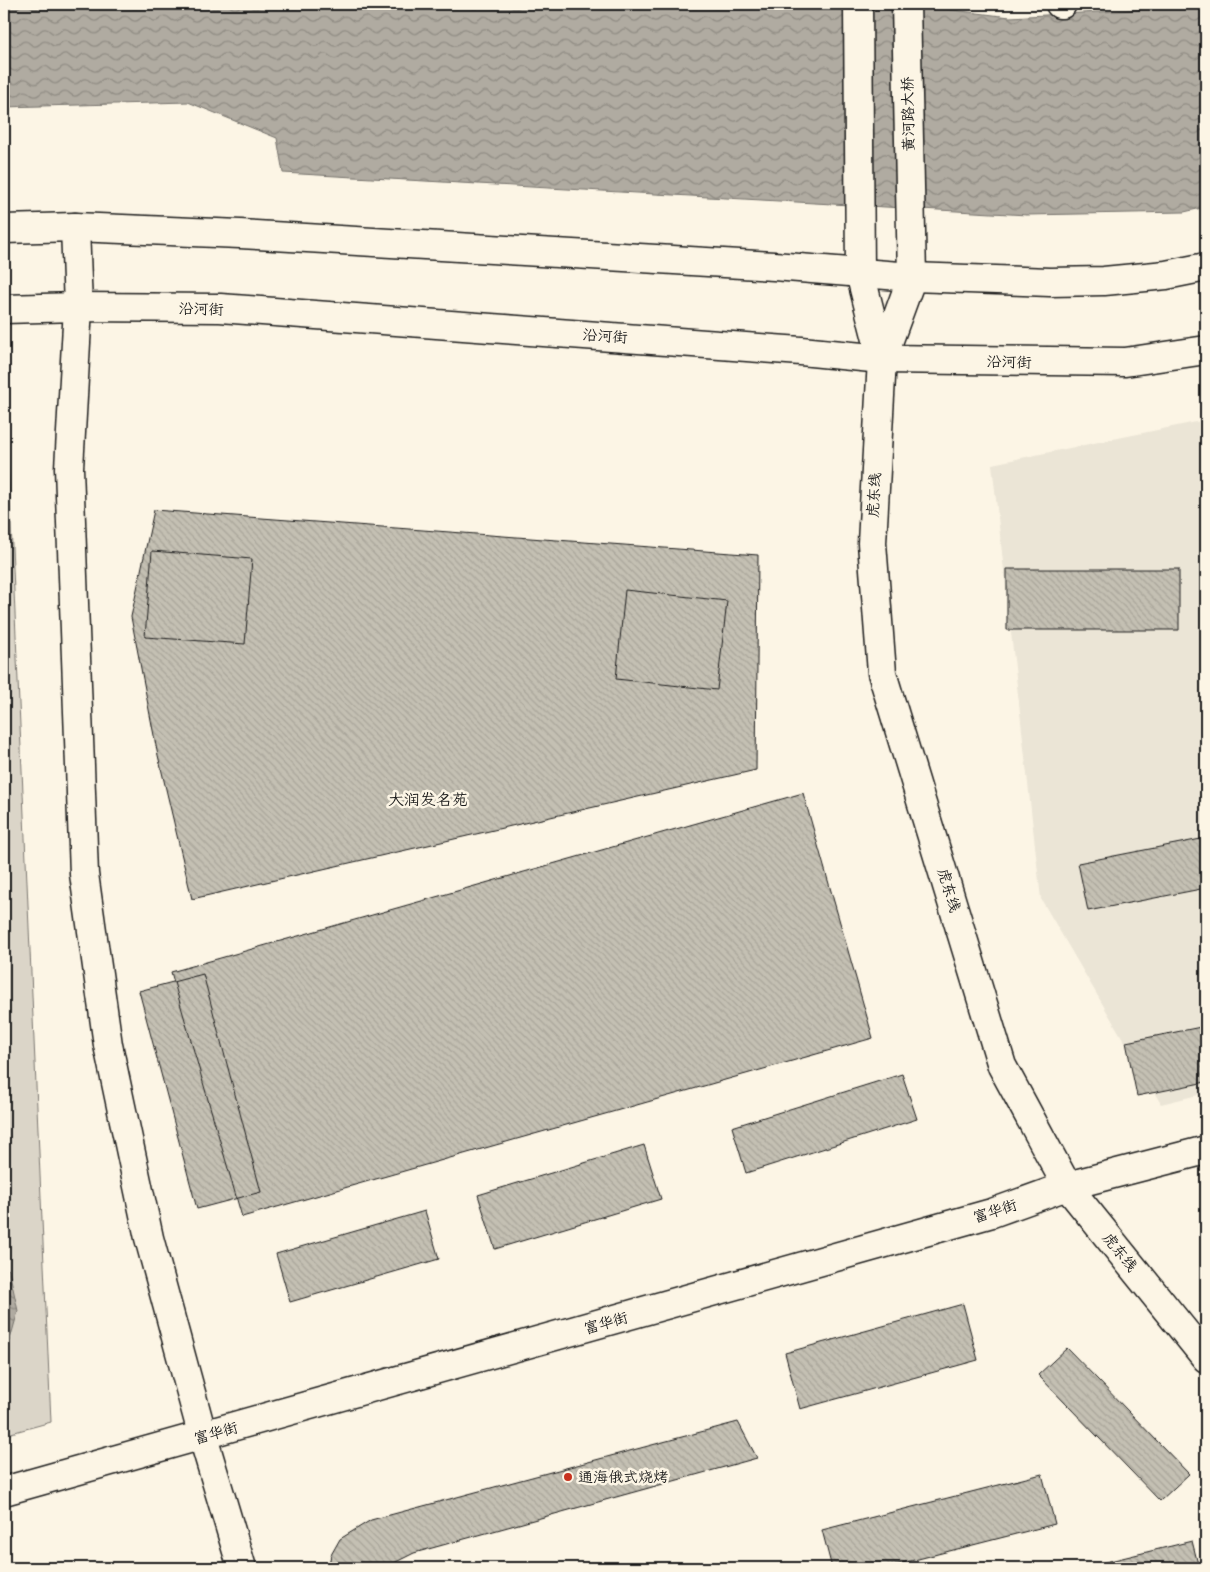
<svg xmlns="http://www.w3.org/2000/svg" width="1210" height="1572" viewBox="0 0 1210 1572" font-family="'Gochi Hand','LXGW WenKai TC',sans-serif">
<defs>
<pattern id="water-waves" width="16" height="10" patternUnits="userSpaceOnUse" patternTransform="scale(1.25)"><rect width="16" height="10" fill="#b0aba1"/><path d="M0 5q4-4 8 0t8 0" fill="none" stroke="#8e8a82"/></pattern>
<pattern id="building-back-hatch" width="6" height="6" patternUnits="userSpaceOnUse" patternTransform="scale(1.25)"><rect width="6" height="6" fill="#c4c0b3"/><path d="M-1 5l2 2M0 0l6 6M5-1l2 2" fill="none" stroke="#a8a499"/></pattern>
</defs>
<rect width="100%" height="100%" fill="#fcf5e5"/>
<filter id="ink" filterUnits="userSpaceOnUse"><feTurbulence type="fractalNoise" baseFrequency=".02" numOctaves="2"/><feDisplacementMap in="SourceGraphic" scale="10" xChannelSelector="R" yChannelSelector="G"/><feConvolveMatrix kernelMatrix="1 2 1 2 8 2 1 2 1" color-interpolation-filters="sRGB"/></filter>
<g filter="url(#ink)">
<path fill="#ebe5d6" d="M 1206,420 L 1206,1093 L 1161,1104 L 1041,899 L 992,464 Z"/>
<path fill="#dbd5c8" stroke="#7c7872" d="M 4,366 L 51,1422 L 4,1435 Z"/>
<path fill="url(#water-waves)" stroke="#75726c" d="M 4,4 L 903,4 L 1010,17 L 1206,6 L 1206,207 L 1184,212 L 1027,215 L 283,173 L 277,138 L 188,102 L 4,107 Z
M 4,1265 L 9,1270 L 18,1311 L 9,1343 L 4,1346 Z"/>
<path fill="url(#building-back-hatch)" stroke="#1c1c1c" d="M 154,510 L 758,555 L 756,770 L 192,899 L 157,751 L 131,617 Z
M 152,551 L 252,559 L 245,644 L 145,637 Z
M 1007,569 L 1179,569 L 1179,630 L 1007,630 Z
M 625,590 L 727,601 L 717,690 L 616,679 Z
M 803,793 L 873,1038 L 242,1217 L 171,972 Z
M 1206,838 L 1206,888 L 1088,911 L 1078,863 Z
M 203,974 L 261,1192 L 197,1209 L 139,991 Z
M 1206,1026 L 1206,1082 L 1137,1096 L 1126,1042 Z
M 902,1074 L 917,1119 L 746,1173 L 732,1127 Z
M 644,1145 L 661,1199 L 495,1249 L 478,1195 Z
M 425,1211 L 439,1259 L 290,1302 L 276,1254 Z
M 963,1304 L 978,1360 L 800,1409 L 785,1353 Z
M 1067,1348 L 1189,1474 L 1160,1501 L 1038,1375 Z
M 738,1422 L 757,1458 L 414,1553 L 384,1568 L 328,1568 L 331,1555 L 340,1539 L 371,1520 Z
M 1042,1474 L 1055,1524 L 883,1568 L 832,1568 L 822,1530 Z
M 1192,1541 L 1199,1568 L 1081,1568 Z"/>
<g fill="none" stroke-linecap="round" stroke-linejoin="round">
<g stroke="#1c1c1c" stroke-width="31">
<path id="minor" d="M 1060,4 L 1062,4
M 75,227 L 78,307 L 69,468 L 84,874 L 108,1045 L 149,1238 L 203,1437 L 242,1568
M 4,1491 L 992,1213 L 1067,1186 L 1206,1150"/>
</g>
<g stroke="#1c1c1c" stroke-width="31">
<path id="major" d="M 4,229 L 75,227 L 240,234 L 774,266 L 912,277 L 1050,282 L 1104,281 L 1166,275 L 1206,267
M 4,309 L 78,307 L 220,308 L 801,351 L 882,359 L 1125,362 L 1206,350"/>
</g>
<g stroke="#1c1c1c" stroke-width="31">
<path id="highway" d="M 858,4 L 860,273 L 882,359 L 912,277 L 906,4
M 882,359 L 872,543 L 882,673 L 1002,1066 L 1067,1186 L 1206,1358"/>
</g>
<use href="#minor" stroke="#fcf5e5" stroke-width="28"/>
<use href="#major" stroke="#fcf5e5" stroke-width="28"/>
<use href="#highway" stroke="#fcf5e5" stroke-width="28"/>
</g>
</g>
<circle fill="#c8321e" stroke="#fcf5e5" stroke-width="2" cx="568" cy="1477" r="5"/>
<g text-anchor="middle" stroke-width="5" stroke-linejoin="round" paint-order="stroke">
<g font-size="15" fill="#1c1c1c" stroke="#fcf5e5">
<text transform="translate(908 114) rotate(-91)" y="5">黄河路大桥</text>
<text transform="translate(201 309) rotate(1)" y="5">沿河街</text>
<text transform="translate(605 336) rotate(4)" y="5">沿河街</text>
<text transform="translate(1009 362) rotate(1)" y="5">沿河街</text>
<text transform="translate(874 495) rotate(-87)" y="5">虎东线</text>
<text transform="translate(949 890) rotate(73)" y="5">虎东线</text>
<text transform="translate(995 1211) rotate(-18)" y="5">富华街</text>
<text transform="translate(1120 1252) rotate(51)" y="5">虎东线</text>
<text transform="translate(606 1323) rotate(-16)" y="5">富华街</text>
<text transform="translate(216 1433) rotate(-16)" y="5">富华街</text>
</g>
<g font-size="15" fill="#1c1c1c" stroke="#fcf5e5" text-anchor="start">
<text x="578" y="1482">通海俄式烧烤</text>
</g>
<g font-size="16" fill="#1c1c1c" stroke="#fcf5e5">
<text x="428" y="805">大润发名苑</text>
</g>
</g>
<rect width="1210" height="1572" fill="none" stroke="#fcf5e5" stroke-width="20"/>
<rect x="10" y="10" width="1190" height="1552" fill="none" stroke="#1c1c1c" stroke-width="2" filter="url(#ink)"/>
</svg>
